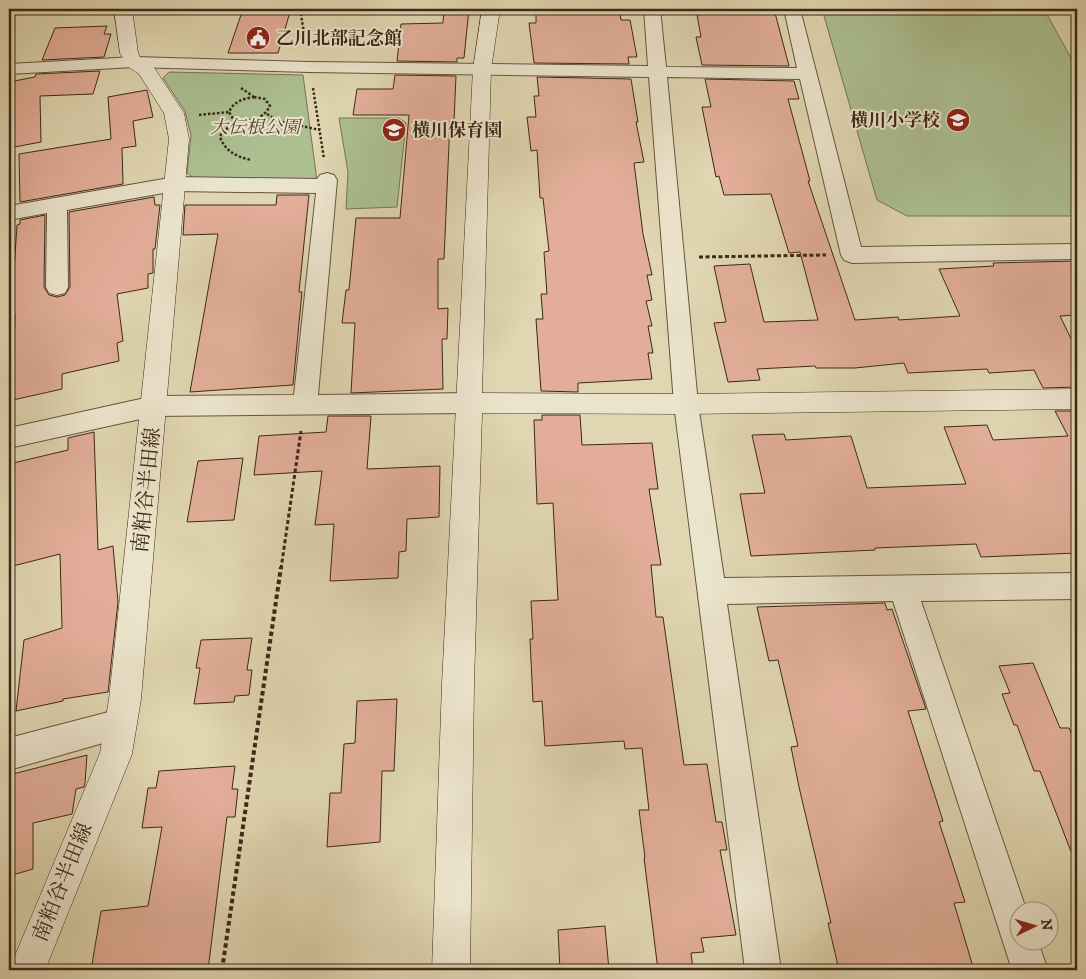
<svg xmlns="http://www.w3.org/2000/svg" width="1086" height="979" viewBox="0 0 1086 979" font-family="'IM FELL DW Pica','Noto Serif JP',serif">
<rect width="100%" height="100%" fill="#e0d6b1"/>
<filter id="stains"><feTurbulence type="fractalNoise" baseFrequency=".004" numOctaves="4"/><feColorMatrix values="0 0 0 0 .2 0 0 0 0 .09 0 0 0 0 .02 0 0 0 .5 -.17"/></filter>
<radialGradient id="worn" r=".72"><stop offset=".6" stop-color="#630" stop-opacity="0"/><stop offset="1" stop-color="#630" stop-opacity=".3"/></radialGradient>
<path fill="#acbf91" stroke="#747454" d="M 822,9 L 1044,9 L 1077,69 L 1077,216 L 907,216 L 877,200 Z
M 169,72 L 303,75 L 317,181 L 195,179 L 187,173 L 191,135 L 185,111 L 163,78 Z
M 339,118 L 399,118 L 406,123 L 397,207 L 346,209 L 348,172 Z"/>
<path fill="#e2ae99" stroke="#3d2818" d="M 243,9 L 276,9 L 274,12 L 290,12 L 278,53 L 228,53 Z
M 444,9 L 469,9 L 464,58 L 457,58 L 457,62 L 397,61 L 401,24 L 443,23 Z
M 540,9 L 619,9 L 621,20 L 630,20 L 637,57 L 628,57 L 629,64 L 534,63 L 529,23 L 536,23 L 536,13 L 540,13 Z
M 696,9 L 774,9 L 789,66 L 702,65 L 696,37 L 701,37 Z
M 107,26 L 104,34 L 111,34 L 104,57 L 42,60 L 55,28 Z
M 100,71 L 93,94 L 40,96 L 41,142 L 9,148 L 9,82 L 35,77 L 36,74 Z
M 395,75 L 456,76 L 454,121 L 450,121 L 444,259 L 438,259 L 438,309 L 448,308 L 447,339 L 442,339 L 443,389 L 351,393 L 355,323 L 342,323 L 346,290 L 349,290 L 356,218 L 400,218 L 409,115 L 353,115 L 357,89 L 393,89 Z
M 537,77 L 631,79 L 638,122 L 636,122 L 644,162 L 634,163 L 643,234 L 652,275 L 647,275 L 652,300 L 646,301 L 652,326 L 648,326 L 653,353 L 648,353 L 652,379 L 578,383 L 578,392 L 541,391 L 536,319 L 543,319 L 541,294 L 547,294 L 544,252 L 549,251 L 543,198 L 540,198 L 537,150 L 531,151 L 527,117 L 536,117 L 534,96 L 539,96 Z
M 705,79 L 794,81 L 799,99 L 788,99 L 810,181 L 808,181 L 855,320 L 898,317 L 899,320 L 960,316 L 939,269 L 994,266 L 993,263 L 1077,261 L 1077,315 L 1060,316 L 1077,351 L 1077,387 L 1043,388 L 1034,370 L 989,373 L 987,369 L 908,373 L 904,363 L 855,368 L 816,368 L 815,366 L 757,369 L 760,380 L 728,382 L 714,323 L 726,322 L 714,266 L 750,264 L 764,322 L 818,320 L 800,252 L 789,253 L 771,194 L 724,195 L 719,176 L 716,177 L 702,107 L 711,107 Z
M 147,90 L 153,117 L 133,121 L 136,146 L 122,148 L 123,184 L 20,202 L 19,154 L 111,139 L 108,97 Z
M 277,195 L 309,195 L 299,292 L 302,292 L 293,385 L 190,392 L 218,234 L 183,235 L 185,205 L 276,205 Z
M 154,197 L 155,205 L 160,205 L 155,249 L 153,249 L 153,273 L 148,274 L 148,288 L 117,294 L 123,341 L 117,343 L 119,361 L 62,374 L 62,389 L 13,400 L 15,314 L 13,315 L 13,286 L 17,225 L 20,224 L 20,220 L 45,215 L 44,287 L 49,295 L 57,297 L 65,295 L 70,287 L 69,212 Z
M 1055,411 L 1077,411 L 1077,553 L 981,557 L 976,544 L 875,548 L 875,550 L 751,556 L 740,494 L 765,493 L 752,435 L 784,434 L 786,440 L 851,436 L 867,488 L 966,484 L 944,427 L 987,425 L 993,440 L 1068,436 Z
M 542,415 L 580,415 L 582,445 L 652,443 L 658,489 L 649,489 L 661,565 L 651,565 L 656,617 L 663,617 L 684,765 L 707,764 L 716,822 L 722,822 L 727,850 L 720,850 L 736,935 L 701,938 L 704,952 L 691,953 L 693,970 L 658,970 L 644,858 L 645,858 L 639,810 L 649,810 L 642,748 L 625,749 L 624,741 L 545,746 L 542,701 L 533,702 L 530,639 L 533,639 L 531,601 L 558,600 L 553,503 L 537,504 L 534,420 L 542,420 Z
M 328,416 L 371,416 L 367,469 L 440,466 L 439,517 L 407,519 L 406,551 L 399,552 L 398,578 L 330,581 L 334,524 L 315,525 L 322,471 L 254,475 L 259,436 L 326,432 Z
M 94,432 L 98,550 L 113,546 L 118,602 L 108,692 L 63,699 L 63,701 L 16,711 L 24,640 L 62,628 L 60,554 L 9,567 L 9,464 L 68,450 L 68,438 Z
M 243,458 L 234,520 L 187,522 L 198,461 Z
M 885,603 L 887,610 L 892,609 L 926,709 L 908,711 L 943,821 L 939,822 L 965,902 L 954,903 L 974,970 L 839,970 L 828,923 L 831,923 L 799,787 L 791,747 L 798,746 L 778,660 L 769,661 L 757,607 Z
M 252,638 L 247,670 L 252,670 L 249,695 L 235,696 L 234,702 L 194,704 L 200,668 L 196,668 L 201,640 Z
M 1033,663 L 1060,728 L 1069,728 L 1077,747 L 1077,862 L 1075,862 L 1040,771 L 1034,771 L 1017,725 L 1014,725 L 1002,694 L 1010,693 L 999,666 Z
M 397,699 L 394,771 L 382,771 L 380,842 L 327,847 L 330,793 L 341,793 L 344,744 L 355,743 L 357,701 Z
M 87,755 L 85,783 L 84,787 L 76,789 L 72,814 L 33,823 L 33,869 L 9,876 L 9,775 Z
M 235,766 L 232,789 L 238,789 L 235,817 L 227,817 L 208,970 L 91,970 L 101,911 L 148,906 L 162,827 L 142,828 L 148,788 L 156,788 L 159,771 Z
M 605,926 L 609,970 L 560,970 L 558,930 Z"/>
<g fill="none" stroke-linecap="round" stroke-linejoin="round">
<g stroke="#66543e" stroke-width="2">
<path id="street" d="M 644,9 L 660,9 L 666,67 L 797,68 L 784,9 L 800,9 L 861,247 L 1077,244 L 1077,259 L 852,263 L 844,260 L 841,255 L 800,79 L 667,77 L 698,404 L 724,578 L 1077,573 L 1077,599 L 921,601 L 1027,912 L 1018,912 L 1018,942 L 1038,942 L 1048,970 L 1012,970 L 893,601 L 727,604 L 781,970 L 745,970 L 674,404 L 649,77 L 310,72 L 134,67 L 9,74 L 9,64 L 134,57 L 310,62 L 648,66 Z
M 327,173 L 334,175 L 337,180 L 318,395 L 470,393 L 479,396 L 482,403 L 479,410 L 470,413 L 154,416 L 9,448 L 9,428 L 154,396 L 294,395 L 316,193 L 175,191 L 67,210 L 68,287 L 65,293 L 57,295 L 49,293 L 46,287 L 47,213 L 9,220 L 9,206 L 175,177 L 317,179 L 320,175 Z
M 120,709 L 131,713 L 135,724 L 131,735 L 9,770 L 9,738 Z"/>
</g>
<g stroke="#3d2818" stroke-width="1">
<path id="secondary" d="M 114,9 L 132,9 L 138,53 L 141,59 L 153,66 L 184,113 L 189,139 L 141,699 L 132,754 L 45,970 L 9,970 L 100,753 L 109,699 L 169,139 L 164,113 L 139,74 L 127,66 L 120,53 Z
M 482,9 L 500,9 L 491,69 L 482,393 L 686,394 L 1077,389 L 1077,409 L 686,414 L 482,413 L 474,684 L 470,970 L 432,970 L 442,684 L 473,69 Z"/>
</g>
<path stroke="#3d2818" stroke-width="2.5" stroke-dasharray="2.5 2" stroke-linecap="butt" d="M 300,9 L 306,45
M 241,88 L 254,97
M 313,88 L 324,159
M 254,97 L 265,99 L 270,106 C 262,121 249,122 233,119 L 229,112 C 234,101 243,99 254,97 Z
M 267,114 L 279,121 L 320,130
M 199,115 L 229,112
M 239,120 L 222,132 L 220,137 C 225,151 237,157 251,160"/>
<path stroke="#3d2818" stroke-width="3" stroke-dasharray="4 2.5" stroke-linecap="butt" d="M 699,257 L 826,255
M 281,569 L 301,431"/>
<path stroke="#3d2818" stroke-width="4" stroke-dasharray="4.5 3" stroke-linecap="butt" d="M 222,970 L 281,567"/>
<use href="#street" fill="#ebe4cc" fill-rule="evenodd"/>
<use href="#secondary" fill="#ebe4cc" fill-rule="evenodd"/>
</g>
<defs>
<g id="civic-disc" transform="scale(1.25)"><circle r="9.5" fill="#8f2418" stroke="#ebe4cc"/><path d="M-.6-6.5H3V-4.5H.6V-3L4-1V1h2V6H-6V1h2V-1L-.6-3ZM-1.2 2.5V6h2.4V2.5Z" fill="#fff"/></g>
<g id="school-disc" transform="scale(1.25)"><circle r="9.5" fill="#8f2418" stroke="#ebe4cc"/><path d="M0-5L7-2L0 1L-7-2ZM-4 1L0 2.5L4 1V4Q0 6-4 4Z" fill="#fff"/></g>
</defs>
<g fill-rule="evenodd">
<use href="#civic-disc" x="258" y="38"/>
<use href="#school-disc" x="958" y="120"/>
<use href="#school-disc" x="394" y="130"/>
</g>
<g text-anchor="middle" stroke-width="4" stroke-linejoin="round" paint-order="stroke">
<g font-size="18" font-weight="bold" fill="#3d2818" stroke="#ebe4cc" text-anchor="start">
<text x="276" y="44">乙川北部記念館</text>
<text x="940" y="126" text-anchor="end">横川小学校</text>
<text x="412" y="136">横川保育園</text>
</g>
<g font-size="18" font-style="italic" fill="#534630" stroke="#ebe4cc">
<text x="255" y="133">大伝根公園</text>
</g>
<g font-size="21" fill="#3d2818" stroke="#ebe4cc">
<text transform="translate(146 490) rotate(-84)" y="7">南粕谷半田線</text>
<text transform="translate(62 882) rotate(-68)" y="7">南粕谷半田線</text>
</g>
</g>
<rect width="1086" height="979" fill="none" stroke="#e0d6b1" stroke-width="30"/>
<rect x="10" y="10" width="1066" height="959" fill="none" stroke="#3d2818" stroke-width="2.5"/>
<rect x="15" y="15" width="1056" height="949" fill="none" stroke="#3d2818"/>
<g transform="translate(1034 926) rotate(85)"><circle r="24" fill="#ebe4cc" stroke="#a59984"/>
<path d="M0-4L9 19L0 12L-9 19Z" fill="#8f2418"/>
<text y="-8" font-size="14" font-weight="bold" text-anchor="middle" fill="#3d2818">N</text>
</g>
<rect width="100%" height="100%" filter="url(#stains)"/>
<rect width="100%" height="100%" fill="url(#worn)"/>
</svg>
